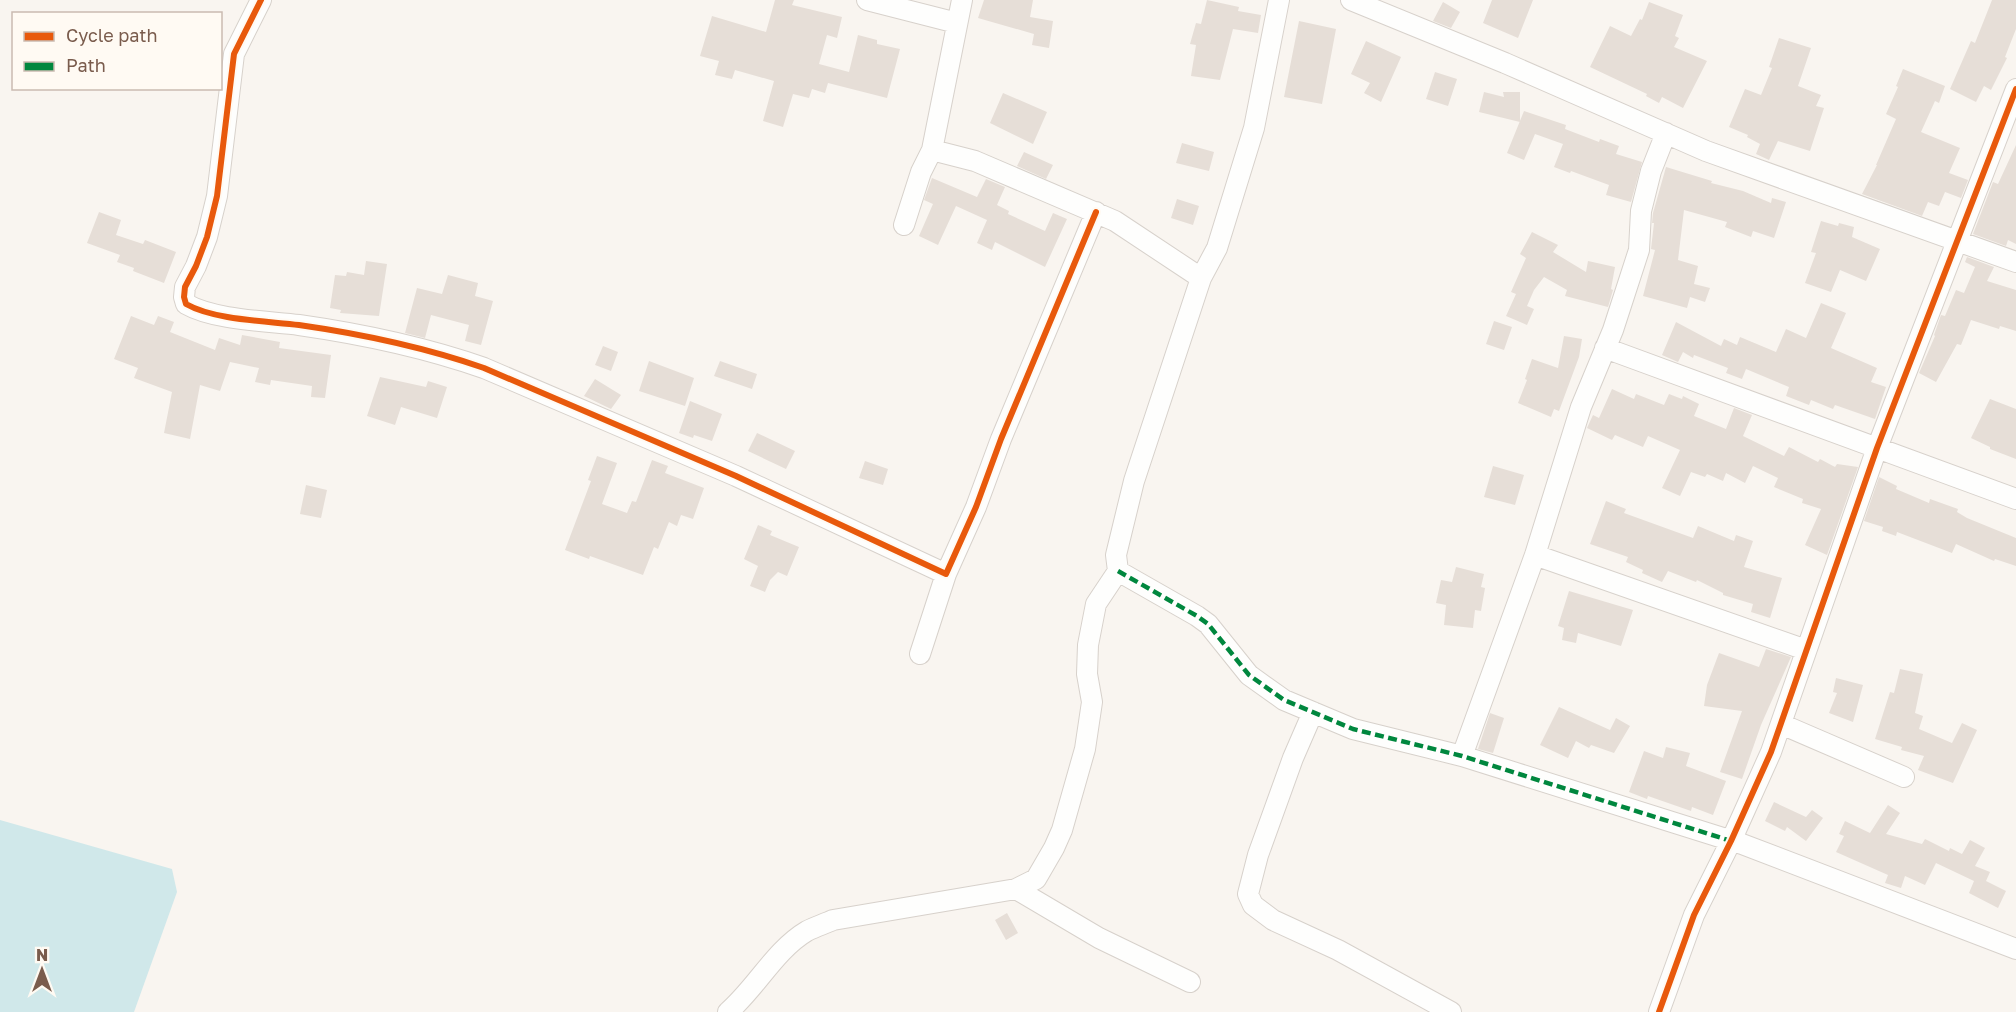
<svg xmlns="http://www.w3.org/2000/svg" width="2016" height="1012" viewBox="0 0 2016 1012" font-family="'Golos Text',sans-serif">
<rect width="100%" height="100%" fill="#f9f5f0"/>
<path fill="#d0e8ea" d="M 0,820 L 172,869 L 177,892 L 134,1012 L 0,1012 Z"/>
<path fill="#e6ded7" d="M 775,0 L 794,0 L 792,5 L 842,17 L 837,38 L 827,35 L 819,64 L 849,72 L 858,35 L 877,40 L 877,44 L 900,49 L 887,98 L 828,83 L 825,93 L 812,89 L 809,98 L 793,94 L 783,127 L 763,121 L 774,81 L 735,70 L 732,79 L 715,75 L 719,61 L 700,56 L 712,16 L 766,32 Z
M 984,0 L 1033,0 L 1030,17 L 1053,21 L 1049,48 L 1032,45 L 1034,34 L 978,18 Z
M 1207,0 L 1239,7 L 1238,11 L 1261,15 L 1258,33 L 1233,29 L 1220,80 L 1191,76 L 1196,45 L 1190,44 L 1196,23 L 1201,24 Z
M 1492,0 L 1533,0 L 1518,38 L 1483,23 Z
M 1992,0 L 2016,0 L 2016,29 L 2005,57 L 2007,58 L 1991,90 L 1984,86 L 1976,102 L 1950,89 L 1971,41 L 1975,43 Z
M 1443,2 L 1460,12 L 1451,28 L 1433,21 Z
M 1649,2 L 1683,15 L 1675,36 L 1679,38 L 1674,47 L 1707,61 L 1683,108 L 1662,97 L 1659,103 L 1646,96 L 1647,94 L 1590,67 L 1610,26 L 1631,36 L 1640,19 L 1642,20 Z
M 1299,21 L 1336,29 L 1322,104 L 1284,97 Z
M 1779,38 L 1811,48 L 1798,86 L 1821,95 L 1816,106 L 1824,108 L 1810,151 L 1778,141 L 1769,160 L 1756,154 L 1760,144 L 1747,137 L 1748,135 L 1729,127 L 1745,89 L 1761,95 L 1772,68 L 1769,67 Z
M 1366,41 L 1401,57 L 1381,102 L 1364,93 L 1370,83 L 1351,74 Z
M 1903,69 L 1945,86 L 1939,103 L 1935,101 L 1921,132 L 1960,148 L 1949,173 L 1968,180 L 1961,198 L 1945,192 L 1939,206 L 1928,202 L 1922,216 L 1862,194 L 1877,165 L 1876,165 L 1896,119 L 1886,114 L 1898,87 L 1896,86 Z
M 1435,72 L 1457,79 L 1448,106 L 1426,99 Z
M 1484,92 L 1504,97 L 1503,92 L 1520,92 L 1520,122 L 1479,112 Z
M 1003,93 L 1047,112 L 1033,144 L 990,123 Z
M 1524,111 L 1566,125 L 1565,129 L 1599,142 L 1600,139 L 1619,146 L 1616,154 L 1642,162 L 1631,202 L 1606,195 L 1609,185 L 1571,171 L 1570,173 L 1554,167 L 1563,144 L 1535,134 L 1524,160 L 1507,153 Z
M 1182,143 L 1214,152 L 1209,171 L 1176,163 Z
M 2016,145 L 2016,244 L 2008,240 L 2006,246 L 1973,234 L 1993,182 L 1998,184 Z
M 1024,152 L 1053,165 L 1046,179 L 1017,166 Z
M 1666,167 L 1712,181 L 1711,183 L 1743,191 L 1771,203 L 1772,198 L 1786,202 L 1774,238 L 1753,231 L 1751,237 L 1725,227 L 1727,222 L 1684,210 L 1678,260 L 1698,266 L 1694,284 L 1710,288 L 1705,302 L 1690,297 L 1687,308 L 1643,296 L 1655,250 L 1651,249 L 1654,223 L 1652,223 L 1653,213 Z
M 932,178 L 977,197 L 986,179 L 1005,187 L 997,205 L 1009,211 L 1008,214 L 1045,231 L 1053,213 L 1067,219 L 1045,267 L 995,242 L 992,250 L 977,243 L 987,220 L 956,206 L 938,245 L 919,236 L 933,204 L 924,200 Z
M 1177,199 L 1199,206 L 1193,225 L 1171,218 Z
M 99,212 L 121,220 L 116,235 L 143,244 L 145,240 L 176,252 L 164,283 L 133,271 L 134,268 L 117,262 L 120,255 L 87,243 Z
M 1821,221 L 1838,226 L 1839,223 L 1854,227 L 1852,237 L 1880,249 L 1866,281 L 1840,270 L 1831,292 L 1805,283 L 1816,253 L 1811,252 Z
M 1532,232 L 1558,245 L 1553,252 L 1586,272 L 1588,261 L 1615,267 L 1611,289 L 1613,290 L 1608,307 L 1565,296 L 1567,290 L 1544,277 L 1534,290 L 1527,306 L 1534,309 L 1527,325 L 1506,316 L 1516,294 L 1511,292 L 1526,258 L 1520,254 Z
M 1967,257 L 1994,267 L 1987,281 L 2016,290 L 2016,331 L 2000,326 L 1999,329 L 1971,320 L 1961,345 L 1957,344 L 1936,382 L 1919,373 L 1935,336 L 1934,335 L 1941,315 L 1945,316 L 1956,290 L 1964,293 L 1975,267 L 1965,262 Z
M 366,261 L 387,264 L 379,316 L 340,313 L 341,310 L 330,308 L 335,275 L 346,276 L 347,272 L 364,275 Z
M 448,275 L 478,283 L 475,296 L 493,301 L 481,345 L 465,341 L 469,325 L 431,315 L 425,338 L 405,333 L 417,288 L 442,294 Z
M 1821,303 L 1846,313 L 1831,348 L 1877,368 L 1871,382 L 1886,387 L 1875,419 L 1835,405 L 1833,409 L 1811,400 L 1809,405 L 1786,396 L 1789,387 L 1746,369 L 1742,379 L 1726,373 L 1728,368 L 1694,355 L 1693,358 L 1683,352 L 1678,362 L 1662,355 L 1676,322 L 1721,346 L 1724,339 L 1737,345 L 1740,337 L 1776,352 L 1786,329 L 1806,338 Z
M 131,316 L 154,325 L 158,316 L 174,322 L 170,332 L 215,350 L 219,338 L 240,345 L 242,335 L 280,342 L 279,348 L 331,355 L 325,398 L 311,397 L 312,386 L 271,380 L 270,385 L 255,382 L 259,368 L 230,362 L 220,391 L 200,385 L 190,439 L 164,433 L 172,392 L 134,378 L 138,368 L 114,359 Z
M 1494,321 L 1512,327 L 1504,350 L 1486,344 Z
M 1564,336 L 1582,339 L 1579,357 L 1559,411 L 1554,409 L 1551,417 L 1518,403 L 1527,380 L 1525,379 L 1532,359 L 1558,368 Z
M 603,346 L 618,352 L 611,371 L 595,365 Z
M 649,361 L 694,378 L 685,406 L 639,391 Z
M 720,361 L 757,374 L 752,389 L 714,376 Z
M 380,377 L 426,387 L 428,381 L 447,387 L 437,418 L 401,407 L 395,425 L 367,416 Z
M 595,379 L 621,395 L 611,409 L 584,396 Z
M 1612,389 L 1634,399 L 1636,394 L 1664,405 L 1669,394 L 1682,399 L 1683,396 L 1699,404 L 1694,416 L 1726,429 L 1734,408 L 1752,415 L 1743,436 L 1784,456 L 1789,447 L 1818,462 L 1820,459 L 1835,467 L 1837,464 L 1858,467 L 1827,555 L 1805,545 L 1821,509 L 1802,503 L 1803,499 L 1774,487 L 1778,478 L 1753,466 L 1745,483 L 1726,473 L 1723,481 L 1707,474 L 1705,477 L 1691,472 L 1680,496 L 1662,488 L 1680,450 L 1648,436 L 1643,447 L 1615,435 L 1612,440 L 1587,428 L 1593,415 L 1599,418 Z
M 1990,399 L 2016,409 L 2016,459 L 1990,449 L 1990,447 L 1971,438 Z
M 690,401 L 722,414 L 712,441 L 694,435 L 693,438 L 679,433 Z
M 757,433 L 795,451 L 786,469 L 748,451 Z
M 597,456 L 617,463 L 602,504 L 627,513 L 632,501 L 636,502 L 652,460 L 668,466 L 665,473 L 704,488 L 693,519 L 681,515 L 677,526 L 669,522 L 658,549 L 654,547 L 643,575 L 590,556 L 589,559 L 565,550 L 591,481 L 588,480 Z
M 865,461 L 888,469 L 883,485 L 859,478 Z
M 1493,466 L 1524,475 L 1515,505 L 1484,497 Z
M 1879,477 L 1897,486 L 1896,489 L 1929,503 L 1930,499 L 1958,509 L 1957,512 L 1967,518 L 2016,538 L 2016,566 L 1995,559 L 1994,561 L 1956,544 L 1952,553 L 1897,532 L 1896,536 L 1882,531 L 1883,527 L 1864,521 Z
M 306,485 L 327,490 L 321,518 L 300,514 Z
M 1606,501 L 1626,509 L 1624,513 L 1693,538 L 1698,526 L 1734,541 L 1736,535 L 1753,541 L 1744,567 L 1782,578 L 1770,618 L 1751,612 L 1753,604 L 1723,595 L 1723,593 L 1697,580 L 1696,582 L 1668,571 L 1662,582 L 1642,573 L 1643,570 L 1626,562 L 1628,557 L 1590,544 Z
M 758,525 L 772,531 L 770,535 L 799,547 L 787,576 L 778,572 L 770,580 L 765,592 L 750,586 L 758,566 L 744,559 Z
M 1456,567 L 1484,574 L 1481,587 L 1485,588 L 1481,611 L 1475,610 L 1473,628 L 1444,625 L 1446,605 L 1436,603 L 1441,580 L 1452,582 Z
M 1569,591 L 1633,610 L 1621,646 L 1578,633 L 1576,643 L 1562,640 L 1564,628 L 1558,626 Z
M 1766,649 L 1791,657 L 1761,725 L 1742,779 L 1720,772 L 1742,711 L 1704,706 L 1707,685 L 1719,653 L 1759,667 Z
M 1900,669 L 1923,674 L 1915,713 L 1923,716 L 1919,729 L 1952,743 L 1962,723 L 1977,730 L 1953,783 L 1918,770 L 1924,756 L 1901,750 L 1902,747 L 1875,739 L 1890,692 L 1894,693 Z
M 1836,678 L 1863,685 L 1853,722 L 1829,713 L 1837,693 L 1833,692 Z
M 1559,707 L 1610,730 L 1616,718 L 1630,726 L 1614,753 L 1591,745 L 1589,748 L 1576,741 L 1568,758 L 1540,745 Z
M 1490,713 L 1504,718 L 1493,753 L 1478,749 Z
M 1666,747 L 1690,753 L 1686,766 L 1726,781 L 1713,815 L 1692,807 L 1691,811 L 1648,796 L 1647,799 L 1629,792 L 1644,751 L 1663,758 Z
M 1774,802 L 1806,817 L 1812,810 L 1823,818 L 1806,841 L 1787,827 L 1785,831 L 1765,821 Z
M 1888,805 L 1900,813 L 1886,834 L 1922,844 L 1925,839 L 1949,851 L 1950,848 L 1962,854 L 1970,840 L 1985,848 L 1975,866 L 1990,872 L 1986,881 L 2006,891 L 1998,908 L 1969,893 L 1974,881 L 1936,863 L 1925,885 L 1905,876 L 1901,888 L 1885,883 L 1888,875 L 1836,852 L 1844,836 L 1839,834 L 1845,821 L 1870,833 Z
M 1007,913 L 1018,933 L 1006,940 L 995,920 Z"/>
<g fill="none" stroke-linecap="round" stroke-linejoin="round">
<g stroke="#d7d1cb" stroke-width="22">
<path id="street" d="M 261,0 L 234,54 L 217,196 L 207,237 L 196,266 L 185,287 L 184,297 L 186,304 C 214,320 266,321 299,325 C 362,334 424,347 484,368 L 736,476 L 946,574 L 976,507 L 1001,439 L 1096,212
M 867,0 L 957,23
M 1351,0 L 1505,63 L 1706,151 L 2016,262
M 932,150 L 975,161 L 1115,221 L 1201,278 L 1217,248 L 1254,128 L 1279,0
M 904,225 L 921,172 L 932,150 L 962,0
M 1605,348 L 2016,499
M 1535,555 L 1806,650
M 1118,571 L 1197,616 L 1208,624 L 1249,675 L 1284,700 L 1353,729 L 1462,756 L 1742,844 L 2016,949
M 920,654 L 946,574
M 1313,712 L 1293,758 L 1258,855 L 1248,894 L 1253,905 L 1273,920 L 1338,950 L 1451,1012
M 1781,724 L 1904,777
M 1462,756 L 1535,555 L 1581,407 L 1613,330 L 1639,250 L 1641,211 L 1651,171 L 1666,133
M 1016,889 L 1099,938 L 1190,982
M 728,1012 C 756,988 775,950 807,931 C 815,927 824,924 833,920 L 1016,889 L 1036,879 L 1054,848 L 1062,830 L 1085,749 L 1092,702 L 1087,674 L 1088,645 L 1096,604 L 1118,571 L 1116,555 L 1134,481 L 1201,278
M 1659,1012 L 1694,915 L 1731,841 L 1771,752 L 1877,448 L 2016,89"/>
</g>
<use href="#street" stroke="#fefefd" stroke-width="20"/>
<path stroke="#00873e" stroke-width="4.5" stroke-dasharray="9 4.5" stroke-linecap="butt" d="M 1118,571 L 1197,616 L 1208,624 L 1249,675 L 1284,700 L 1353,729 L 1462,756 L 1731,841"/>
<g stroke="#fffaf3" stroke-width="10">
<path id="cycleway" d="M 261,0 L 234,54 L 217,196 L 207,237 L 196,266 L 185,287 L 184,297 L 186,304 C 214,320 266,321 299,325 C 362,334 424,347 484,368 L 736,476 L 946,574 L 976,507 L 1001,439 L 1096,212
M 1659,1012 L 1694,915 L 1731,841 L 1771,752 L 1877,448 L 2016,89"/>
</g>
<use href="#cycleway" stroke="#e8590c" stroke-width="6"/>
</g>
<rect x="12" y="12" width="210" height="78" fill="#fffaf3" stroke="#cabbb1" stroke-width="1.5"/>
<rect x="24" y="32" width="30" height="9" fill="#e8590c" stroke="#cabbb1" stroke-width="1.5"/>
<text x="66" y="42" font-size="18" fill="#7a5c4d">Cycle path</text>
<rect x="24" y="62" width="30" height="9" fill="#00873e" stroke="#cabbb1" stroke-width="1.5"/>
<text x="66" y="72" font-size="18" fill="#7a5c4d">Path</text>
<g transform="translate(42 970)" stroke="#fffaf3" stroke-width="4.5" paint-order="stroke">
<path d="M0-4.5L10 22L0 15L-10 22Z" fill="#7a5c4d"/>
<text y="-9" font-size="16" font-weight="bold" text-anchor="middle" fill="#7a5c4d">N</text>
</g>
</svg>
